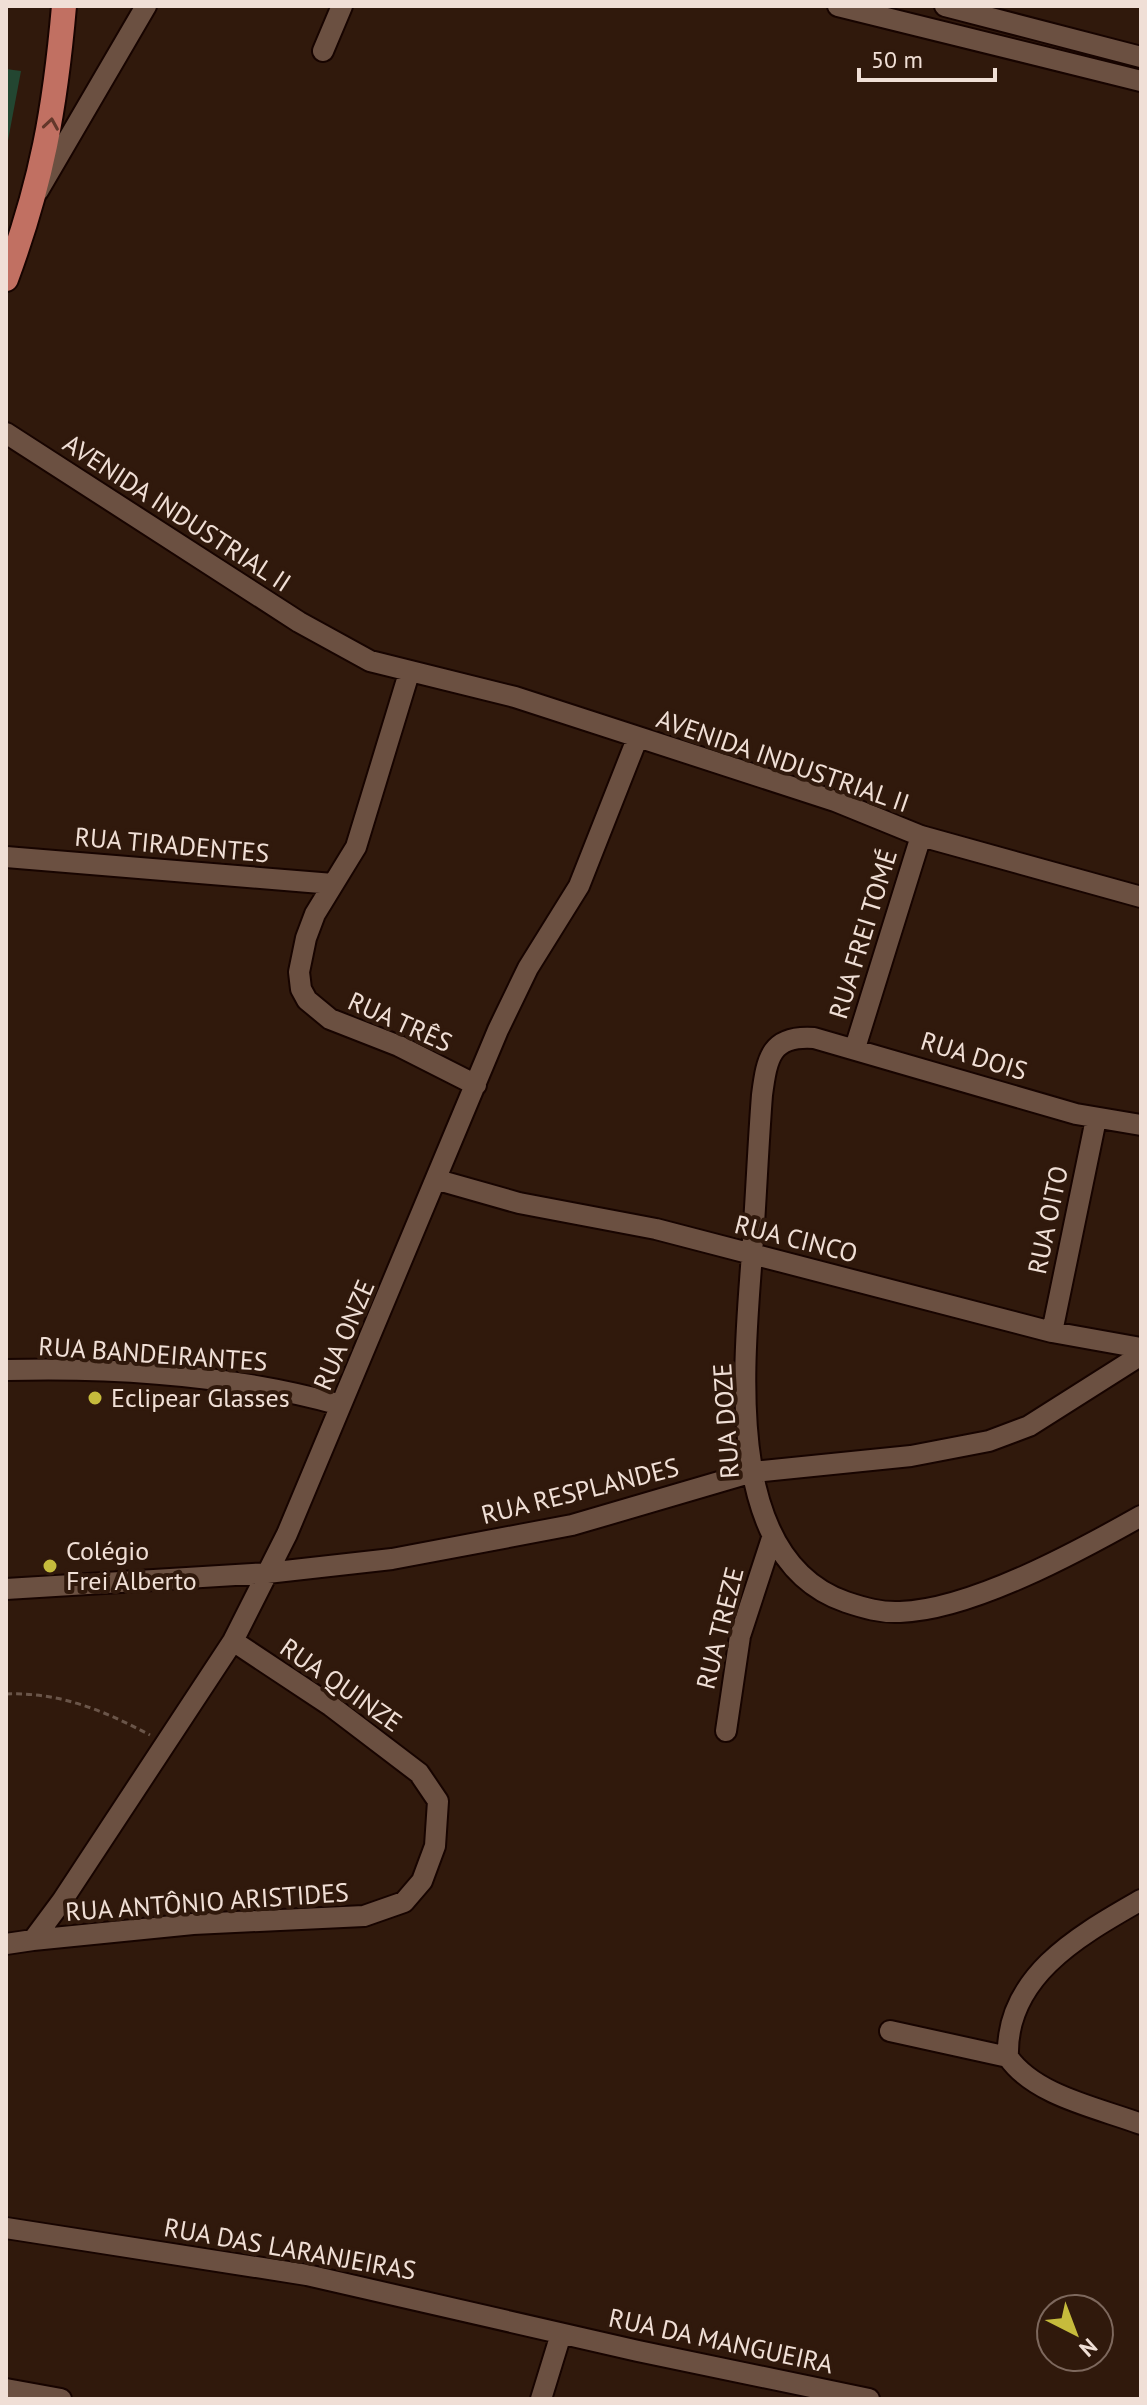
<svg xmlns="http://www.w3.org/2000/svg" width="1147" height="2405" viewBox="0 0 1147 2405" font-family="'PT Sans',sans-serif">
<rect width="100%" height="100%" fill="#30190c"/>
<path fill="#234631" d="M 6,69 L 21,71 L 6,151 Z"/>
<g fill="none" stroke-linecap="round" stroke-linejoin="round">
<g stroke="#170400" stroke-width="24">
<path id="minor" d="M 838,6 L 1141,81
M 945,6 L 1141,57
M 323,51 L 342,6
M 38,191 L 146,6
M 6,433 L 299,622 L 370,661 L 515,697 L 835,801 L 921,836 L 1141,897
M 409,673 L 356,847 L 315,914 L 306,938 L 299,972 L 301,989 L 307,1000 L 330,1019 L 399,1046 L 476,1085
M 6,857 L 333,884
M 855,1048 L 921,836
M 1141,1125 L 1076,1114 L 814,1038 C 771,1035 767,1057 762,1095 C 758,1147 756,1200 752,1253 C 745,1357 720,1559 846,1602 C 864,1608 881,1613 900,1612 C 971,1610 1079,1551 1141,1516
M 438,1180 L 519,1203 L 656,1229 L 1052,1332 L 1141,1348
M 1052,1332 L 1096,1119
M 6,1370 C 118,1367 233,1375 341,1405
M 6,1589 L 267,1573 L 392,1559 L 572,1525 L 753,1472 L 911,1456 L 989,1441 L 1029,1426 L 1141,1355
M 726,1731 L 740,1636 L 772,1538
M 33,1940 L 193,1924 L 364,1916 L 404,1902 L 422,1881 L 435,1846 L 438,1801 L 419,1773 L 331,1706 L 233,1641
M 6,1944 L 33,1940 L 62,1901 L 233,1641 L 287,1534 L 498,1030 L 528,968 L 579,886 L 637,739
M 890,2031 L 1008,2057
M 1008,2057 C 1005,1976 1080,1935 1141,1900
M 1008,2057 C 1035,2096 1099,2108 1141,2124
M 6,2228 L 307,2275 L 638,2351 L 869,2399
M 6,2389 L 61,2399
M 541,2399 L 561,2334"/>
</g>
<g stroke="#170400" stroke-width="28">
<path id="major" d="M 6,279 C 42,182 55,109 64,6"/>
</g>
<path stroke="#6a5549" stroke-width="3" stroke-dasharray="6 4" stroke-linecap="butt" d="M 6,1694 C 59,1692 103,1710 150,1735"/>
<use href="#minor" stroke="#6b5041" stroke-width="20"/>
<use href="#major" stroke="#c17062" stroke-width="24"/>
</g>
<defs><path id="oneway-chevron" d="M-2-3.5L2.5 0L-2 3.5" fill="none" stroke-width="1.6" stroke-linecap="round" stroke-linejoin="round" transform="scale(2)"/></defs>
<use stroke="#63372a" href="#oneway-chevron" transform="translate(51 124) rotate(-81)"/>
<g fill="#c6bb3c" stroke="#30190c" stroke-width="3">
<circle cx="95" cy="1398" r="8"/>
<circle cx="50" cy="1566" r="8"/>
</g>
<g text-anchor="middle" stroke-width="8" stroke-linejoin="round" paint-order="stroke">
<g font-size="26" fill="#f0dfd6" stroke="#30190c">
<text transform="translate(177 513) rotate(33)" y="9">AVENIDA INDUSTRIAL II</text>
<text transform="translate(783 761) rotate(19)" y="9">AVENIDA INDUSTRIAL II</text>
<text transform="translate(172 845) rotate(5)" y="9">RUA TIRADENTES</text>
<text transform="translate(863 934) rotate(-73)" y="9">RUA FREI TOMÉ</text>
<text transform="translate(400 1022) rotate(24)" y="9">RUA TRÊS</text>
<text transform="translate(974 1056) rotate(17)" y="9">RUA DOIS</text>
<text transform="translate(1048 1220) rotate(-78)" y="9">RUA OITO</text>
<text transform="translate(796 1239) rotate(14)" y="9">RUA CINCO</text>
<text transform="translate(344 1335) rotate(-67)" y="9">RUA ONZE</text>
<text transform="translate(153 1354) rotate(4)" y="9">RUA BANDEIRANTES</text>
<text transform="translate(726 1421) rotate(-94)" y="9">RUA DOZE</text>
<text transform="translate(580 1491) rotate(-14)" y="9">RUA RESPLANDES</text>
<text transform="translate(720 1628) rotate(-76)" y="9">RUA TREZE</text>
<text transform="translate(341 1685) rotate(35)" y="9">RUA QUINZE</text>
<text transform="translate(207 1902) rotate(-4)" y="9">RUA ANTÔNIO ARISTIDES</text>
<text transform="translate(290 2249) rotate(10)" y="9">RUA DAS LARANJEIRAS</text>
<text transform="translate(721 2341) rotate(12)" y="9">RUA DA MANGUEIRA</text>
</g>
<g font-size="26" fill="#f0dfd6" stroke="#30190c" text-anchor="start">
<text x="111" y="1407">Eclipear Glasses</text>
<text x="66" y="1560">Colégio<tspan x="66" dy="30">Frei Alberto</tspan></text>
</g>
</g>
<rect width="1147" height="2405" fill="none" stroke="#f0dfd6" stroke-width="16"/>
<g transform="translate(1075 2333) rotate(138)"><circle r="38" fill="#30190c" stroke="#7d685d" stroke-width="2"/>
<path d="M0-6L14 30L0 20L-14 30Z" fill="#c6bb3c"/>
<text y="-12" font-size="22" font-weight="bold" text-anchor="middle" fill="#f0dfd6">N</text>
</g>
<path d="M859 68v12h136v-12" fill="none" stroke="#f0dfd6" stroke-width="4"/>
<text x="871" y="68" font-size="24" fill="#f0dfd6" stroke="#30190c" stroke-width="6" paint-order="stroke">50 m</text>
</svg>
